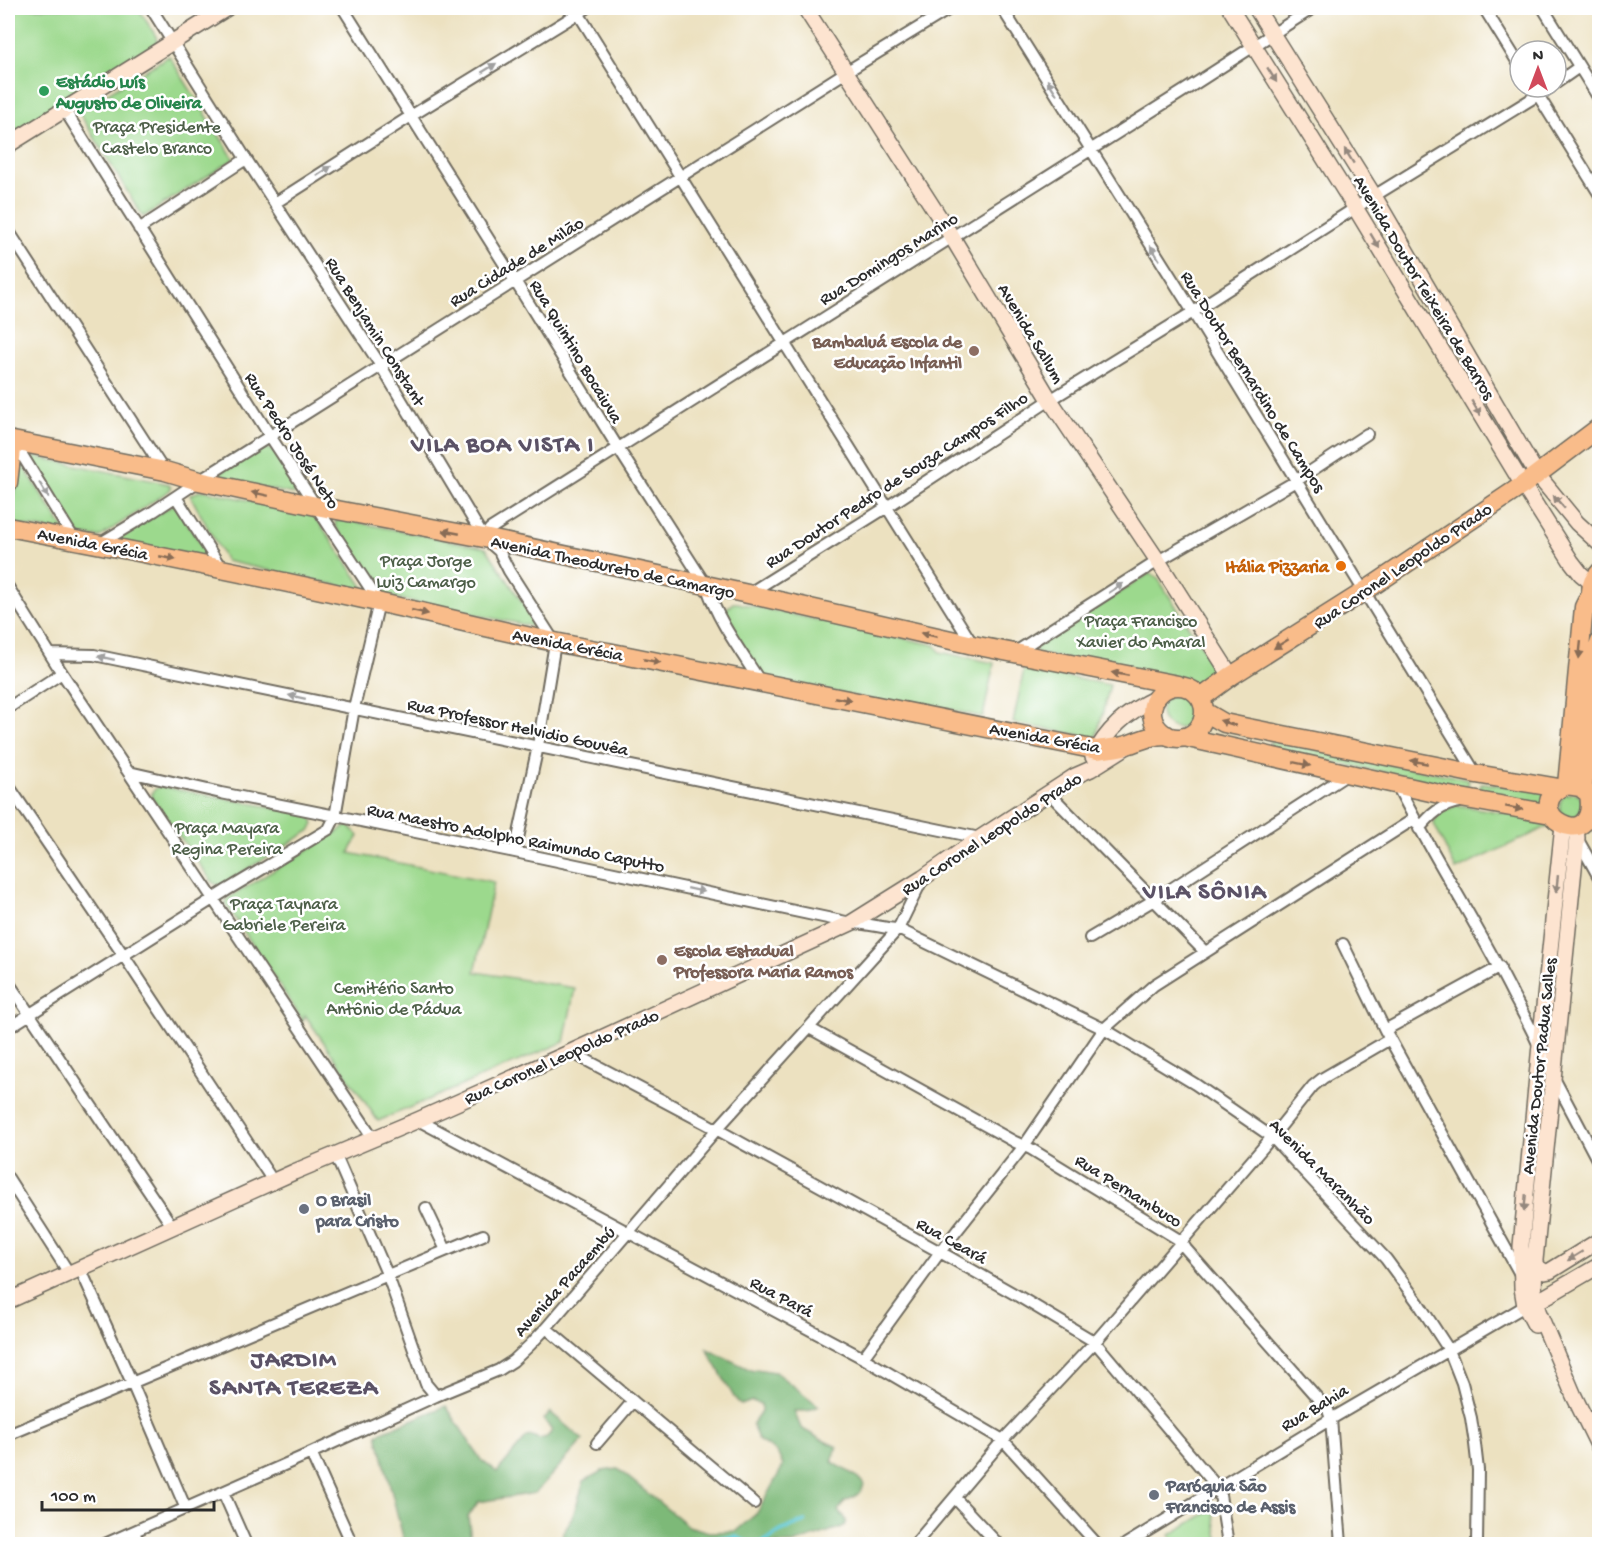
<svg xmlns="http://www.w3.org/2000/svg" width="1607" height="1552" viewBox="0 0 1607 1552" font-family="'Gochi Hand',sans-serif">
<rect width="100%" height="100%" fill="#fff"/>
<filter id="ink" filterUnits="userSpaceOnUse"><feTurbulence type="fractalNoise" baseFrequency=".0167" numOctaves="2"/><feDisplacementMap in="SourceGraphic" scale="12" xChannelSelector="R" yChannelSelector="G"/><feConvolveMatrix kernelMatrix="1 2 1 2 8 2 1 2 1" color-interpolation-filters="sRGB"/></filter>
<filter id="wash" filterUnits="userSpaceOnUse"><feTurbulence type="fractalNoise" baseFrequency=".008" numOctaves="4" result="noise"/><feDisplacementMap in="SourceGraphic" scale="24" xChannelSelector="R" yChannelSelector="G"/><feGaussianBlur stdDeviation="1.35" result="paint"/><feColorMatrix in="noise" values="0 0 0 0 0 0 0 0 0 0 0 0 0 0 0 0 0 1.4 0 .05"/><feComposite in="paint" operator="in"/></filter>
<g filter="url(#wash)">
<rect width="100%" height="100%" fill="#ece1c0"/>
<path fill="#9cd98d" stroke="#64825c" stroke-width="1.5" d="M 8,8 L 138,8 L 156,36 L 157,41 L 154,46 L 8,137 Z
M 169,56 L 234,159 L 143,217 L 78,111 Z
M 264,448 C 281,448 290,476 297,489 L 297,493 L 294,494 L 209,478 Z
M 16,455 L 66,532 L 8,524 L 8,508 L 15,491 Z
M 26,455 L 169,484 L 171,488 L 170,490 L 100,537 L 75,535 Z
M 202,490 L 314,515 L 364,588 L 364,591 L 226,561 L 190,495 Z
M 175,504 L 210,558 L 112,542 L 173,505 Z
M 341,519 L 486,548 L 534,620 L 531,626 L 380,595 L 336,527 L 335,522 Z
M 1150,573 L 1157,577 L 1218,672 L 1219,678 L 1203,686 L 1036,653 L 1036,648 L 1040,644 Z
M 733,603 L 738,603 L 935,645 L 940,652 L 994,663 L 983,717 L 948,709 L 940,713 L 762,678 L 723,618 L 726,609 Z
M 1024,669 L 1110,685 L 1096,738 L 1013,723 Z
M1161 711a17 17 0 1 1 34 0a17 17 0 1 1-34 0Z
M 1269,741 L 1469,779 L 1467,789 L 1273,750 Z
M 1482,783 L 1544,790 L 1546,805 L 1481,794 L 1479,789 Z
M 159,786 L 307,814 L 311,816 L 314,824 L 311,830 L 223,884 L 218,885 L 213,883 L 152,798 L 152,792 Z
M 1577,793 L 1584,802 L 1577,816 C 1560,820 1555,807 1565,794 Z
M 1457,805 L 1548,820 L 1553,824 L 1456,870 L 1434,824 C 1436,812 1448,809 1457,805 Z
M 347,826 L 349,826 L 359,836 L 349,853 L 494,882 L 475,972 L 575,988 L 564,1042 L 378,1121 L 305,1015 L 303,1021 L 225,903 L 228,898 Z
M 1213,1509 L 1219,1544 L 1174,1544 L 1170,1535 Z"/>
<path fill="#7db978" stroke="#547252" stroke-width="1.5" d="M 707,1349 L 753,1371 L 756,1369 L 775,1372 L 819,1406 L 807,1411 L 794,1411 L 801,1428 L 820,1439 L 837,1447 L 832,1462 L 856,1476 L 864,1484 C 859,1499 855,1495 844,1502 C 842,1504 839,1509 838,1511 C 842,1515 847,1517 846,1524 L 842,1527 L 793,1544 L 558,1544 L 574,1513 L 584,1481 L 602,1471 L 618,1469 L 688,1526 L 709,1532 L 736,1531 L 757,1513 L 783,1466 L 777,1452 L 759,1441 L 752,1425 L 761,1412 L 761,1404 L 752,1401 L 741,1405 L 734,1397 Z
M 446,1406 L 481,1460 L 497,1472 L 527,1437 L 532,1436 L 539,1439 L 547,1437 L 552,1431 L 544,1419 L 550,1412 L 583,1440 L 535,1493 L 478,1502 L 468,1517 L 471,1538 L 482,1544 L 405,1544 L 406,1543 L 403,1537 L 377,1434 Z"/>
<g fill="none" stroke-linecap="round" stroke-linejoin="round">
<path stroke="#5ec9d8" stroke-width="4" d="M 691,1544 L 698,1539 L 736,1537 L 747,1542 L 762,1543 L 783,1530 L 805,1521"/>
</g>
</g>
<g filter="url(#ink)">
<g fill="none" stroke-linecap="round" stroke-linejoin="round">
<g stroke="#6f6b5f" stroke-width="14">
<path id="street" d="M 151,8 L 246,159 L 381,366 L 484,538 L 499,551 L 509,571 L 555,643 L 538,746 L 515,852
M 343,8 L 515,281 L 618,448 L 707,587 C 717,620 742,653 761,683
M 575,8 L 973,645
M 1002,8 L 1193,312 L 1476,774
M 1484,8 L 1520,66
M 1543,8 L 1600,100
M 1556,83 L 1579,67
M 1533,87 L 1600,195
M 275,203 L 411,116 L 587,8
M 139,229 L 246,159
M 8,230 L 164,471
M 14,442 L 74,539
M 176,497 L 221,568
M 484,538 L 490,529 L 1190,87 L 1313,8
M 99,544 L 154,511 L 199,481 L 846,72 L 951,8
M 8,587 L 62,673 L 373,1138
M 748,594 L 887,507 L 1050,400 L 1193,312 L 1374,196 L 1551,87
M 1014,653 L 1158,561 L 1296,481 L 1367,434
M 50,654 L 94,655 L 980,838
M 8,708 L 62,673
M 129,772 L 221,793 L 515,852 L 851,923 C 867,923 882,928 898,929 L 1104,1029 L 1195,1084 L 1272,1137 L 1386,1259 L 1419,1304 L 1449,1350 L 1462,1383 L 1471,1418 L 1475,1444 L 1478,1470 L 1477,1544
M 8,785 L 124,956 L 273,1181
M 1397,785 C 1433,857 1477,923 1513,995 C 1525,1017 1537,1038 1545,1061 L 1600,1165
M 1049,793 L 1205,952
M 1419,829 C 1430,815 1442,804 1460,802
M 1577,838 L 1600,879
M 1090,938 L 1154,900 L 1348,774
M 1343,944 L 1385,1030 L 1520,1274
M 8,982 L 172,1226
M 8,1028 L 227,890 L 329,829 L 335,817 L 354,708 L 379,602 L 270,436 L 64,109
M 809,1028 L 1015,1142 L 1031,1149 L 1181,1241 L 1186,1249 L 1328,1410 L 1331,1419 L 1341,1544
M 1385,1030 L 1500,967
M 571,1052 L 707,1124 L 940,1252 L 1018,1296 L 1095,1342 L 1219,1489 L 1228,1544
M 418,1120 L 863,1358 L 1003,1440 L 1097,1544
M 335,1154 L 388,1276 L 426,1384 L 436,1396
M 8,1178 L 69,1273
M 426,1208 L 446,1250
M 80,1268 L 132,1383 L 186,1509
M 546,1328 L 754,1503
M 863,1358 L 940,1252 L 1024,1146 L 1104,1029 L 1154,985 L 1414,819
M 8,1435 L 483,1235
M 597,1443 L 633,1401
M 311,1453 L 352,1544
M 223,1492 L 246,1544
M 955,1498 L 998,1544
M 134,1532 L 139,1544
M 105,1544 L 311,1453 L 436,1396 L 499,1370 L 513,1361 L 530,1345 L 546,1328 L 717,1129 L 898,929 L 923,878
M 915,1544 L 1003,1440 L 1095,1342 L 1272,1137 L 1313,1086 L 1323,1078 L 1390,1039
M 1126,1544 L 1331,1419 L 1525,1306"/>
</g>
<g stroke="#6f6b5f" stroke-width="18">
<path id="secondary" d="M 805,8 L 952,237 L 1050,400 L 1158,561 L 1231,676
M 1230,8 L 1356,209 L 1523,485 L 1571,561 L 1581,574 L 1592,583
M 1256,8 L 1374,196 L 1536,473 L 1577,523 L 1600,544
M 8,145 L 227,8
M 1093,757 C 1107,729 1128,711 1156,698
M 1576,826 L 1577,838 L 1535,1260 L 1534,1293 L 1538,1311 L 1574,1396 L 1600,1449
M 1535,1266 L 1545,1272 L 1550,1271 L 1600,1240
M 8,1301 L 294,1172 L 418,1120 L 571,1052 L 851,923 L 923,878 L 980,838 L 1075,776 L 1091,769 L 1126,747
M 1535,1303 L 1600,1265
M 1535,1325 L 1525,1306 L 1522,1288 L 1521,1246 L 1540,1045 L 1563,825"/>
</g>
<g stroke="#6f6b5f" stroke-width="21">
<path id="primary" d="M 8,440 L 165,471 L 199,481 L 316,506 L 484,538 L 748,594 L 973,645 L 1178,685
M 8,483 L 13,441
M 8,527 C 131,550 254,575 377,602 C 454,619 530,639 608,652 L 1097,750 C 1108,748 1119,748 1130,744 C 1143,739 1153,735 1167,735
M 1600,572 C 1588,584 1588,598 1600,610
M1152 712a26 26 0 1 1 52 0a26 26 0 1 1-52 0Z
M 1201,698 L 1231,676 L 1365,591 L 1523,485 L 1600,427
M 1205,712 L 1224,723 L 1248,728 L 1476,774 L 1559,788
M 1184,737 L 1444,795 L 1551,814
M 1567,785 L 1584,607 L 1591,593
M 1567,785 L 1580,787 L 1589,794 C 1599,860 1512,809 1567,785 Z
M 1583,789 L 1597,650 L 1600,642"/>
</g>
<use href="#street" stroke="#fff" stroke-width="10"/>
<use href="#secondary" stroke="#fde4d0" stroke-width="15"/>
<use href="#primary" stroke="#f9bc8a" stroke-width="18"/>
</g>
<defs><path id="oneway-solid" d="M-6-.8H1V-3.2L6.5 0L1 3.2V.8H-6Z" transform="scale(1.5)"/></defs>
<g fill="#a0a0a0">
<use href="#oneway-solid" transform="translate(489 68) rotate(-32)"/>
<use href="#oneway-solid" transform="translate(1052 87) rotate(-122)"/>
<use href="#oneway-solid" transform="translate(324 171) rotate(-33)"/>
<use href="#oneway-solid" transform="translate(1155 253) rotate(-122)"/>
<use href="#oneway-solid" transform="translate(44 490) rotate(58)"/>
<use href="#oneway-solid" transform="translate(1116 588) rotate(-33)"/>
<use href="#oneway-solid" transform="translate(106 658) rotate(-168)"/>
<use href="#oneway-solid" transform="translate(297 697) rotate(-168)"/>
<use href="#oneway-solid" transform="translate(696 890) rotate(12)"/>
</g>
<g fill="#94887e">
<use href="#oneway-solid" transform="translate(1272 75) rotate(58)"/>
<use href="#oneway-solid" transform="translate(1349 156) rotate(-122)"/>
<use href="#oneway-solid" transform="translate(1375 241) rotate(59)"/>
<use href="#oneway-solid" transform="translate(1476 408) rotate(59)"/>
<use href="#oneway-solid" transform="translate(1559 502) rotate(-131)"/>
<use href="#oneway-solid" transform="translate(1557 884) rotate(96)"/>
<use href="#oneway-solid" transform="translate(1525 1203) rotate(95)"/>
<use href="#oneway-solid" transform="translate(1575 1256) rotate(148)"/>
</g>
<g fill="#886c56">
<use href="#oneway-solid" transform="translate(260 494) rotate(-168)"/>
<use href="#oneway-solid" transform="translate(451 532) rotate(-169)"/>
<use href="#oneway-solid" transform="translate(168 558) rotate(11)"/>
<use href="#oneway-solid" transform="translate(420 612) rotate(13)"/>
<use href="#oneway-solid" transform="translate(929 635) rotate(-167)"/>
<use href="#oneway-solid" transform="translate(1281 644) rotate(148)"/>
<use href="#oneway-solid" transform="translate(1580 650) rotate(96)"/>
<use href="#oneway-solid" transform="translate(652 661) rotate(11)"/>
<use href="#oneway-solid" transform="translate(1120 674) rotate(-169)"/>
<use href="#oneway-solid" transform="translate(843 699) rotate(11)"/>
<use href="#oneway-solid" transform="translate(1228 723) rotate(-162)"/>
<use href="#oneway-solid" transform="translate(1419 762) rotate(-169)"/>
<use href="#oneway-solid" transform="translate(1302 764) rotate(12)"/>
<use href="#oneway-solid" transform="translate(1514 808) rotate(10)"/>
</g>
</g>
<circle fill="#2e9e5b" stroke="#fff" stroke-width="2" cx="44" cy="91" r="6"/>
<g fill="#8d6e63" stroke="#fff" stroke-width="2">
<circle cx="974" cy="351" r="6"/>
<circle cx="662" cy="960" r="6"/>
</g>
<circle fill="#e8710a" stroke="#fff" stroke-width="2" cx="1341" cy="566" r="6"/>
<g fill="#6b7280" stroke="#fff" stroke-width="2">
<circle cx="304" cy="1209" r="6"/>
<circle cx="1154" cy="1495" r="6"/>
</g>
<g text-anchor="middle" stroke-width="5" stroke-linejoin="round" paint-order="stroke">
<g font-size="18" font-weight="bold" fill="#27864d" stroke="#fff" text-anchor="start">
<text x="56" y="87">Estádio Luís<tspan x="56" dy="21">Augusto de Oliveira</tspan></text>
</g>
<g font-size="18" fill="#4d5f48" stroke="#fff">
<text x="157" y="132">Praça Presidente<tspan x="157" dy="21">Castelo Branco</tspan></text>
<text x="426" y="566">Praça Jorge<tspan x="426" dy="21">Luiz Camargo</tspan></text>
<text x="1141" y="626">Praça Francisco<tspan x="1141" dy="21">Xavier do Amaral</tspan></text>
<text x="227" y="833">Praça Mayara<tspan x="227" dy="21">Regina Pereira</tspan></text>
<text x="284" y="909">Praça Taynara<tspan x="284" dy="21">Gabriele Pereira</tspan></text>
<text x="394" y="993">Cemitério Santo<tspan x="394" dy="21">Antônio de Pádua</tspan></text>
</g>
<g font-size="18" fill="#2b2b2b" stroke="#fff">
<text transform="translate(888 258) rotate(-32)" y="6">Rua Domingos Marino</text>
<text transform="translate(516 261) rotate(-32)" y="6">Rua Cidade de Milão</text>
<text transform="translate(1425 287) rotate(59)" y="6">Avenida Doutor Teixeira de Barros</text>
<text transform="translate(376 331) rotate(58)" y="6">Rua Benjamin Constant</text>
<text transform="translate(1032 333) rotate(59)" y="6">Avenida Sallum</text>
<text transform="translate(577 351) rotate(59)" y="6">Rua Quintino Bocaiuva</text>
<text transform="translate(1254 381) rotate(58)" y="6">Rua Doutor Bernardino de Campos</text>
<text transform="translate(293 440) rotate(57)" y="6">Rua Pedro José Neto</text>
<text transform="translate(896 479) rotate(-33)" y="6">Rua Doutor Pedro de Souza Campos Filho</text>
<text transform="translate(93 543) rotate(11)" y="6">Avenida Grécia</text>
<text transform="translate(1402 565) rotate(-34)" y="6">Rua Coronel Leopoldo Prado</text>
<text transform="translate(613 566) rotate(12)" y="6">Avenida Theodureto de Camargo</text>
<text transform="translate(568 644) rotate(11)" y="6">Avenida Grécia</text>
<text transform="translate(518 726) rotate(12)" y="6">Rua Professor Helvidio Gouvêa</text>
<text transform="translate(1045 737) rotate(10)" y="6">Avenida Grécia</text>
<text transform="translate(991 833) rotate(-33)" y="6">Rua Coronel Leopoldo Prado</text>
<text transform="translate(516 837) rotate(11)" y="6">Rua Maestro Adolpho Raimundo Caputto</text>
<text transform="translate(561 1056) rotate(-24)" y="6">Rua Coronel Leopoldo Prado</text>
<text transform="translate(1538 1066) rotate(-84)" y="6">Avenida Doutor Padua Salles</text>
<text transform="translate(1323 1171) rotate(45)" y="6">Avenida Maranhão</text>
<text transform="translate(1129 1190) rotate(32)" y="6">Rua Pernambuco</text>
<text transform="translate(952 1240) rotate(29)" y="6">Rua Ceará</text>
<text transform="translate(564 1281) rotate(-48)" y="6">Avenida Pacaembú</text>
<text transform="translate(782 1296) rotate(28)" y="6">Rua Pará</text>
<text transform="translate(1314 1407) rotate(-31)" y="6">Rua Bahia</text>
</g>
<g font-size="18" font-weight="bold" fill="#785e54" stroke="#fff" text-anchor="end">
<text x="962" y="347">Bambaluá Escola de<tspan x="962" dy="21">Educação Infantil</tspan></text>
<text x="674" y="956" text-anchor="start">Escola Estadual<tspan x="674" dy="21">Professora Maria Ramos</tspan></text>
</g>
<g font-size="18" font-weight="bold" fill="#c56008" stroke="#fff" text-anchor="end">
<text x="1329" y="572">Itália Pizzaria</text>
</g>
<g font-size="18" font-weight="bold" fill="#5b616d" stroke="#fff" text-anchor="start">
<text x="316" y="1205">O Brasil<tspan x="316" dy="21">para Cristo</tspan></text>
<text x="1166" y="1491">Paróquia São<tspan x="1166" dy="21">Francisco de Assis</tspan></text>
</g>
<g font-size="24" font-weight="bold" letter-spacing="1.5" fill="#5b5266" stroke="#fff">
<text x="503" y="451">VILA BOA VISTA I</text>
<text x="1205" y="898">VILA SÔNIA</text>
<text x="294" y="1366">JARDIM<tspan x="294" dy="28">SANTA TEREZA</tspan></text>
</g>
</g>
<rect width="1607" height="1552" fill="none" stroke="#fff" stroke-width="30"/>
<g transform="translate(1538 69)"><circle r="28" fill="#ffffff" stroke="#aaaaaa" stroke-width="1.5"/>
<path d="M0-4.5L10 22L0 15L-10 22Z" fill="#d1495b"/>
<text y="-9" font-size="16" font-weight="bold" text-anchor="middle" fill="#2b2b2b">N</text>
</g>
<path d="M42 1501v9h172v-9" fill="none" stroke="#2b2b2b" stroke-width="3"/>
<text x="51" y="1501" font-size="18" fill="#2b2b2b" stroke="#ffffff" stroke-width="4.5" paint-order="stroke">100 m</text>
</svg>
